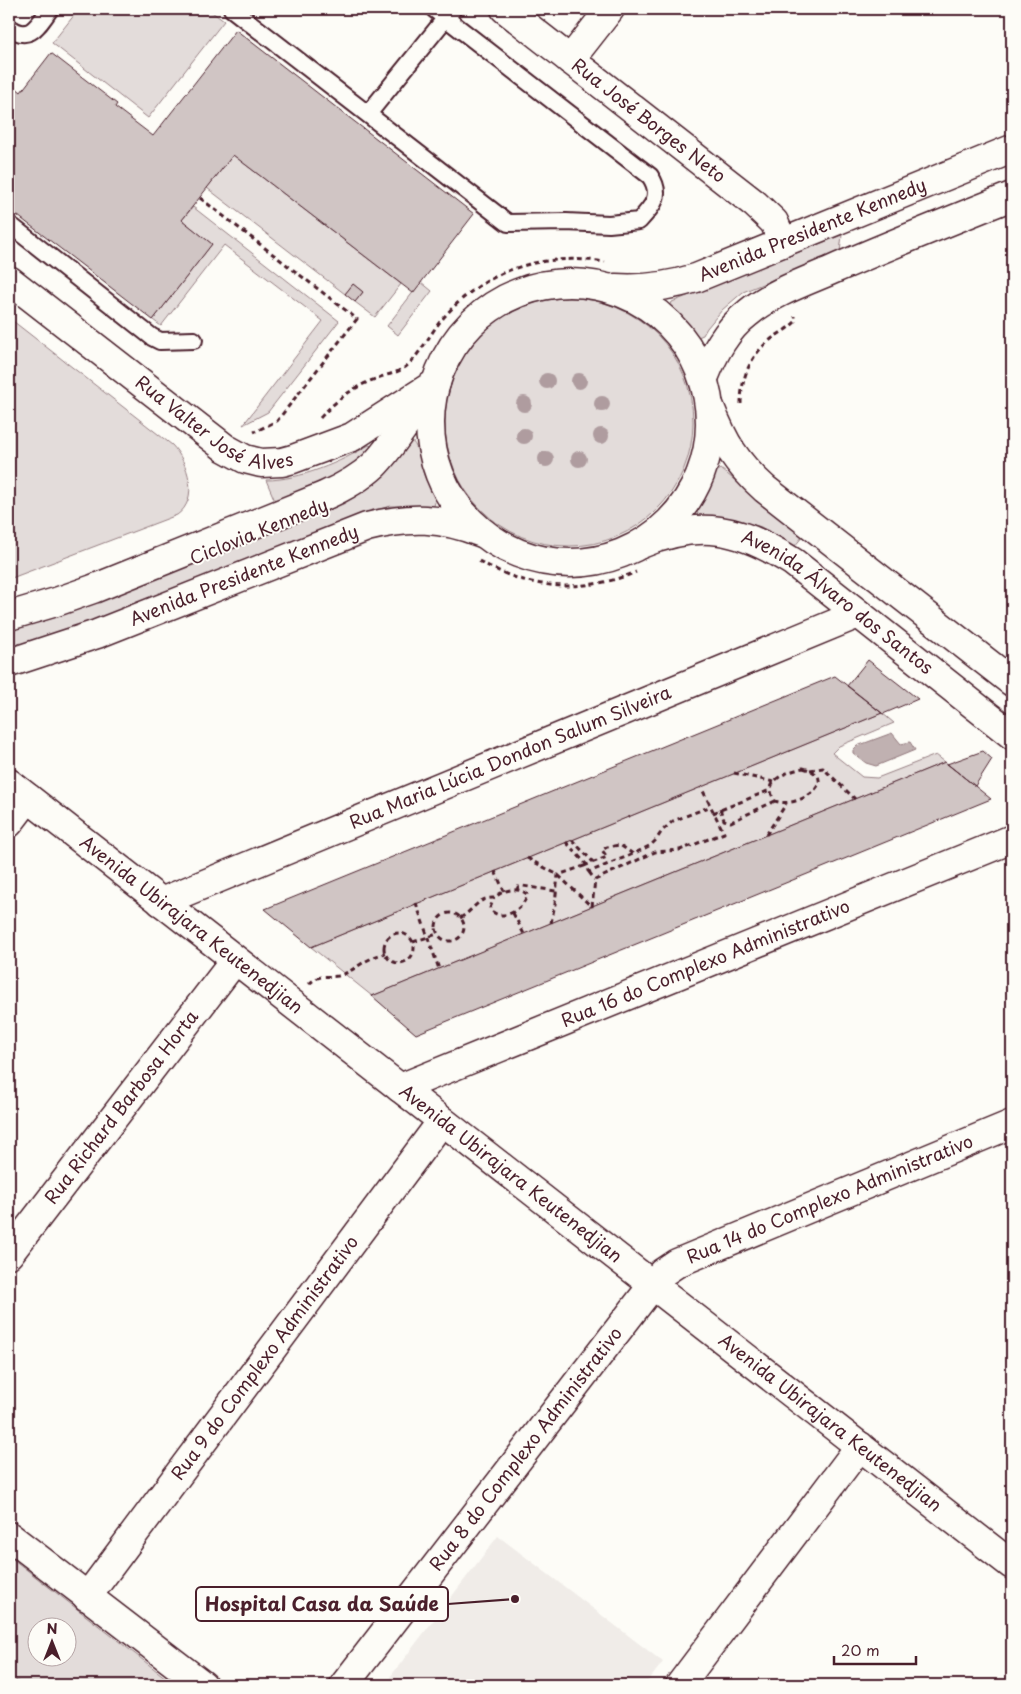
<svg xmlns="http://www.w3.org/2000/svg" width="1021" height="1694" viewBox="0 0 1021 1694" font-family="'Playpen Sans',sans-serif">
<rect width="100%" height="100%" fill="#fdfcf7"/>
<filter id="ink" filterUnits="userSpaceOnUse"><feTurbulence type="fractalNoise" baseFrequency=".02" numOctaves="2"/><feDisplacementMap in="SourceGraphic" scale="10" xChannelSelector="R" yChannelSelector="G"/><feConvolveMatrix kernelMatrix="1 2 1 2 8 2 1 2 1" color-interpolation-filters="sRGB"/></filter>
<g filter="url(#ink)">
<path fill="#f0ece8" d="M 498,1536 L 663,1662 L 645,1685 L 384,1685 Z"/>
<path fill="#e3dcda" stroke="#967e82" fill-rule="evenodd" d="M 79,9 L 208,9 L 224,21 L 148,118 L 52,43 Z
M 233,155 L 401,284 L 375,317 L 355,302 L 363,292 L 353,284 L 345,294 L 207,188 Z
M 193,207 L 339,321 L 268,412 L 243,425 L 323,321 L 224,245 L 161,326 L 153,320 L 212,244 L 182,220 Z
M 842,235 L 840,252 L 743,292 L 722,310 L 707,328 L 703,335 L 698,337 L 696,336 L 678,313 L 670,307 L 672,302 Z
M 421,282 L 432,291 L 398,335 L 387,326 Z
M445 422a124 124 0 1 1 248 0a124 124 0 1 1-248 0Z
M 9,318 L 172,445 C 188,462 200,499 177,515 L 9,579 Z
M 412,441 C 420,449 420,465 424,475 C 427,484 438,497 434,506 L 391,506 L 367,512 L 104,617 L 9,648 L 9,631 L 60,616 L 98,602 L 343,504 C 376,485 388,472 410,442 Z
M 369,445 L 372,446 C 348,475 309,487 275,501 L 266,480 C 300,480 341,462 369,445 Z
M 721,469 L 803,536 L 794,547 L 761,527 L 730,518 L 698,515 L 697,509 L 709,490 L 716,472 Z
M 882,713 L 894,723 L 839,746 L 832,753 L 862,777 L 877,778 L 936,755 L 945,762 L 372,996 L 311,947 Z
M 9,1556 L 175,1685 L 22,1685 L 9,1675 ZM 68,1626 L 68,1656 L 38,1656 L 38,1626 Z"/>
<path fill="#c0b1b1" stroke="#91777b" d="M 892,733 L 901,744 L 910,742 L 915,750 L 876,766 L 866,763 L 853,753 L 853,750 L 857,746 Z"/>
<path fill="#d0c5c4" stroke="#4a1f2b" d="M 236,30 L 474,214 L 413,293 L 233,155 L 182,220 L 212,244 L 153,320 L 9,209 L 9,82 L 21,92 L 51,53 L 117,104 L 115,107 L 153,136 Z
M 353,284 L 363,292 L 355,302 L 345,294 Z
M 868,660 L 918,699 L 883,714 L 847,686 Z
M 835,676 L 882,713 L 311,947 L 265,909 Z
M 983,751 L 992,759 L 975,786 L 947,764 Z
M 945,762 L 991,799 L 416,1034 L 372,996 Z"/>
<g fill="none" stroke-linecap="round" stroke-linejoin="round">
<g stroke="#4a1f2b" stroke-width="20">
<path id="service" d="M 232,9 L 508,223 L 566,222 L 609,224 L 639,221 C 653,206 663,195 650,176 L 434,9
M 9,27 C 30,43 38,25 50,9
M 368,114 L 453,9
M 9,224 L 152,337 L 160,341 L 194,340"/>
</g>
<g stroke="#4a1f2b" stroke-width="31">
<g id="minor">
<path d="M 570,60 L 610,9"/>
<path id="s1" d="M 9,783 L 1012,1565"/>
<path d="M 9,823 L 28,798"/>
<path id="s2" d="M 161,902 L 858,614"/>
<path id="s3" d="M 400,1088 L 1012,839"/>
<path id="s4" d="M 9,1254 L 235,960"/>
<path d="M 9,1536 L 203,1685"/>
<path id="s5" d="M 87,1597 L 442,1121"/>
<path id="s6" d="M 344,1685 L 662,1273 L 677,1263 L 1012,1124"/>
<path d="M 680,1685 L 860,1446"/>
</g>
</g>
<g stroke="#4a1f2b" stroke-width="31">
<g id="tertiary">
<path d="M 710,407 C 724,443 736,463 765,489 L 1012,682"/>
<path id="s7" d="M 641,544 C 700,519 740,528 793,562 L 1012,735"/>
</g>
</g>
<g stroke="#4a1f2b" stroke-width="31">
<g id="secondary">
<path id="s8" d="M 505,9 L 755,204 L 774,222 L 783,242"/>
<path id="s9" d="M 9,280 L 225,448 L 245,459 L 261,463 L 282,462 L 293,459 L 352,437 L 436,383"/>
<circle cx="570" cy="423" r="140"/>
<path id="s10" d="M 615,288 C 643,290 670,286 696,278 L 1012,149"/>
<path d="M 704,378 C 714,353 726,330 748,313 C 772,293 804,282 832,270 C 892,244 952,220 1012,196"/>
<path d="M 9,616 L 56,602 L 93,589 L 324,496 C 342,488 359,479 374,465 C 392,447 407,420 424,400"/>
<path id="s11" d="M 9,663 L 97,634 L 367,527 C 410,516 441,517 482,533"/>
</g>
</g>
<path stroke="#4a1f2b" stroke-width="3" stroke-dasharray="5 4" stroke-linecap="butt" d="M 200,198 L 357,319 L 277,421 L 254,432
M 741,404 C 741,380 749,357 769,341 C 777,334 787,330 795,322 L 795,316
M 320,418 C 336,400 352,388 375,379 C 384,375 395,374 404,368 C 417,359 429,336 439,323 C 482,270 539,252 605,262
M 479,561 C 490,567 502,573 514,577 C 554,591 598,588 636,572
M 803,768 C 843,778 799,810 775,801 C 761,780 787,772 803,768 Z
M 810,770 L 823,768 L 855,799
M 734,773 L 774,782
M 720,809 L 724,820 L 731,822 L 775,801
M 713,813 L 770,790
M 766,835 L 786,804
M 572,840 L 594,863
M 566,842 L 587,865
M 527,858 L 558,875 L 592,907
M 584,866 L 607,857 L 602,850 L 607,847 L 620,845 L 633,854 L 651,845 L 656,840 L 662,831 L 673,821 L 709,807
M 495,871 L 504,891
M 589,872 L 595,880
M 517,890 L 518,887 L 523,886 L 556,891
M 416,903 L 439,969
M 592,907 L 595,880 L 655,852 L 680,850 L 724,833 L 701,787
M436 927a14 14 0 1 1 28 0a14 14 0 1 1-28 0Z
M 513,913 L 524,934
M 460,918 C 473,911 478,897 494,898 C 503,890 516,886 527,894 C 525,910 498,924 490,908 L 494,898
M 551,923 L 555,904 L 558,875 L 584,866 L 589,872 L 633,854
M384 948a15 15 0 1 1 30 0a15 15 0 1 1-30 0Z
M 413,942 L 437,934
M 309,984 C 321,973 325,978 338,976 C 350,973 359,964 370,959 C 375,956 380,955 385,953"/>
<use href="#service" stroke="#fdfcf7" stroke-width="16"/>
<use href="#minor" stroke="#fdfcf7" stroke-width="28"/>
<use href="#tertiary" stroke="#fdfcf7" stroke-width="28"/>
<use href="#secondary" stroke="#fdfcf7" stroke-width="28"/>
</g>
<g fill="#af9c9f">
<circle cx="547" cy="381" r="8"/>
<circle cx="579" cy="381" r="8"/>
<circle cx="524" cy="404" r="8"/>
<circle cx="602" cy="404" r="8"/>
<circle cx="524" cy="436" r="8"/>
<circle cx="601" cy="436" r="8"/>
<circle cx="546" cy="459" r="8"/>
<circle cx="579" cy="459" r="8"/>
</g>
</g>
<g text-anchor="middle" stroke-width="4" stroke-linejoin="round" paint-order="stroke">
<g font-size="18" fill="#4a1f2b" stroke="#fdfcf7">
<text dy="6" stroke="none"><textPath href="#s8" startOffset="182">Rua José Borges Neto</textPath></text>
<text dy="6" stroke="none"><textPath href="#s10" startOffset="208">Avenida Presidente Kennedy</textPath></text>
<text dy="6" stroke="none"><textPath href="#s9" startOffset="254">Rua Valter José Alves</textPath></text>
<text transform="translate(259 532) rotate(-22)" y="6">Ciclovia Kennedy</text>
<text dy="6" stroke="none"><textPath href="#s11" startOffset="251">Avenida Presidente Kennedy</textPath></text>
<text dy="6" stroke="none"><textPath href="#s7" startOffset="220">Avenida Álvaro dos Santos</textPath></text>
<text dy="6" stroke="none"><textPath href="#s2" startOffset="378">Rua Maria Lúcia Dondon Salum Silveira</textPath></text>
<text dy="6" stroke="none"><textPath href="#s1" startOffset="231">Avenida Ubirajara Keutenedjian</textPath></text>
<text dy="6" stroke="none"><textPath href="#s3" startOffset="330">Rua 16 do Complexo Administrativo</textPath></text>
<text dy="6" stroke="none"><textPath href="#s4" startOffset="185">Rua Richard Barbosa Horta</textPath></text>
<text dy="6" stroke="none"><textPath href="#s1" startOffset="636">Avenida Ubirajara Keutenedjian</textPath></text>
<text dy="6" stroke="none"><textPath href="#s6" startOffset="704">Rua 14 do Complexo Administrativo</textPath></text>
<text dy="6" stroke="none"><textPath href="#s5" startOffset="298">Rua 9 do Complexo Administrativo</textPath></text>
<text dy="6" stroke="none"><textPath href="#s1" startOffset="1041">Avenida Ubirajara Keutenedjian</textPath></text>
<text dy="6" stroke="none"><textPath href="#s6" startOffset="298">Rua 8 do Complexo Administrativo</textPath></text>
</g>
</g>
<path fill="none" stroke="#4a1f2b" stroke-width="2" d="M515 1599L448 1604"/>
<circle fill="#4a1f2b" stroke="#fdfcf7" stroke-width="2" cx="515" cy="1599" r="5"/>
<rect fill="#fdfcf7" stroke="#4a1f2b" stroke-width="2" x="196" y="1587" width="252" height="34" rx="5"/>
<g font-size="19" text-anchor="middle" font-weight="bold" fill="#4a1f2b">
<text x="322" y="1611">Hospital Casa da Saúde</text>
</g>
<rect width="1021" height="1694" fill="none" stroke="#fdfcf7" stroke-width="30"/>
<rect x="15" y="15" width="991" height="1664" fill="none" stroke="#4a1f2b" stroke-width="2" filter="url(#ink)"/>
<g transform="translate(52 1642)"><circle r="24" fill="#fdfcf7" stroke="#b5a4a5"/>
<path d="M0-4L9 19L0 12L-9 19Z" fill="#4a1f2b"/>
<text y="-8" font-size="14" font-weight="bold" text-anchor="middle" fill="#4a1f2b">N</text>
</g>
<path d="M834 1656v8h82v-8" fill="none" stroke="#4a1f2b" stroke-width="2.5"/>
<text x="841" y="1656" font-size="15" fill="#4a1f2b" stroke="#fdfcf7" stroke-width="4" paint-order="stroke">20 m</text>
</svg>
